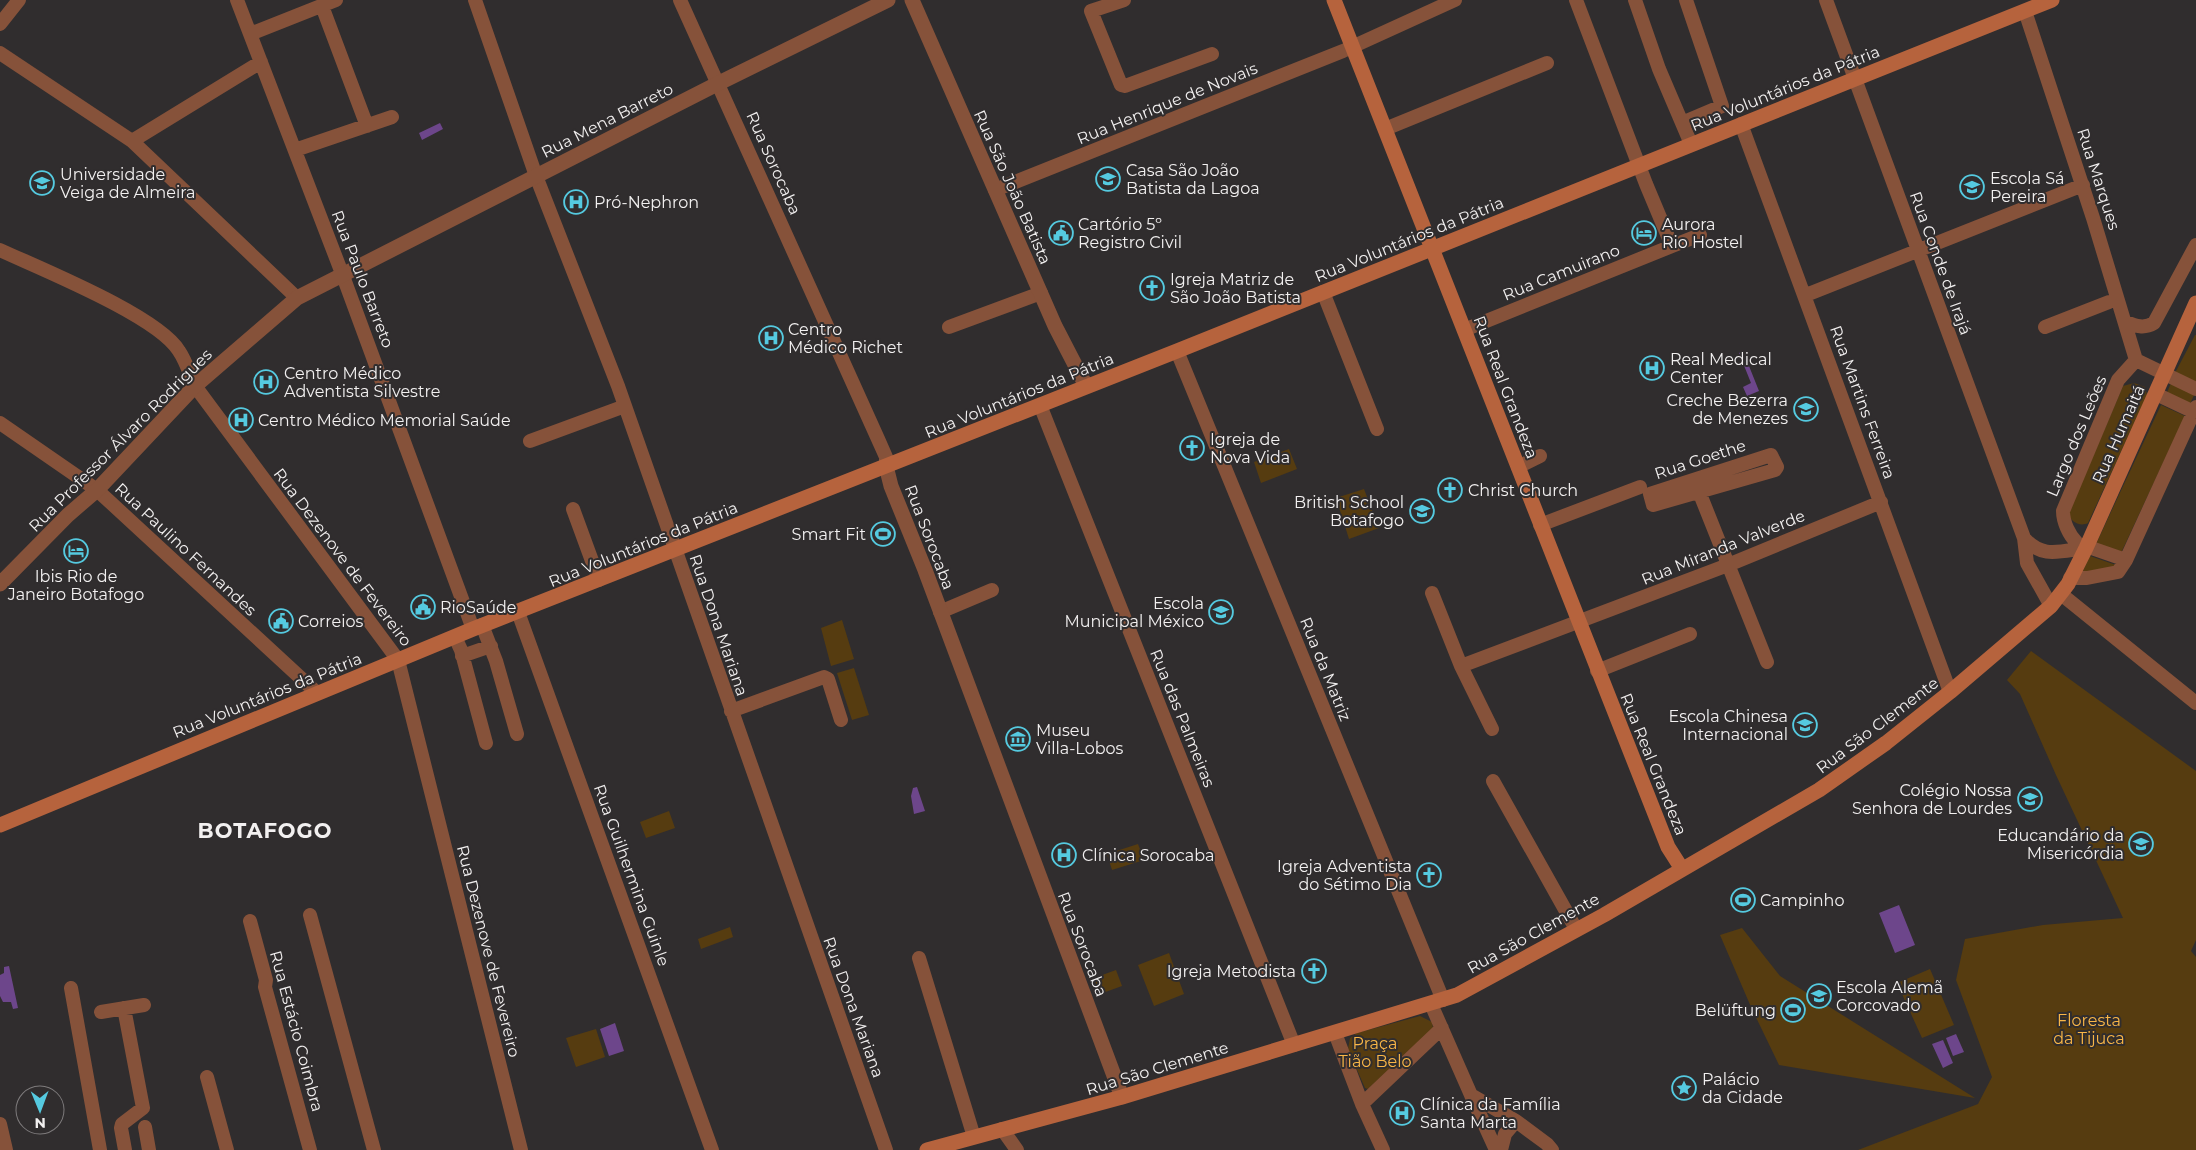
<svg xmlns="http://www.w3.org/2000/svg" width="2196" height="1150" viewBox="0 0 2196 1150" font-family="Montserrat,sans-serif">
<rect width="100%" height="100%" fill="#302d2e"/>
<path fill="#563c10" d="M 2195,335 L 2196,335 L 2196,382 L 2175,373 Z
M 2172,381 L 2196,391 L 2188,408 L 2165,397 Z
M 2134,383 L 2145,387 L 2147,395 L 2088,523 C 2080,527 2072,522 2068,515 L 2123,386 Z
M 2161,405 L 2185,416 L 2121,553 L 2096,544 Z
M 1289,449 L 1297,469 L 1261,483 L 1254,462 Z
M 1364,489 L 1379,528 L 1349,539 L 1336,498 Z
M 2090,556 L 2116,565 L 2114,568 L 2081,575 Z
M 842,620 L 854,659 L 831,666 L 821,628 Z
M 2031,651 L 2196,771 L 2196,940 L 2191,951 L 2196,957 L 2196,1150 L 1858,1150 L 1978,1104 L 1992,1077 L 1956,980 L 1965,939 L 2043,925 L 2123,918 L 2056,775 L 2020,694 L 2007,680 Z
M 854,668 L 869,715 L 852,720 L 837,673 Z
M 669,811 L 675,828 L 646,838 L 640,822 Z
M 1138,844 L 1144,860 L 1112,870 L 1107,854 Z
M 730,927 L 733,937 L 701,949 L 698,939 Z
M 1742,928 L 1780,976 L 1975,1098 L 1779,1065 L 1751,1007 L 1720,935 Z
M 1169,953 L 1184,994 L 1154,1006 L 1138,965 Z
M 1930,969 L 1954,1025 L 1922,1038 L 1897,983 Z
M 1116,970 L 1122,986 L 1100,994 L 1094,978 Z
M 1420,1016 L 1432,1022 L 1433,1028 L 1368,1089 L 1365,1088 L 1348,1049 L 1350,1038 L 1357,1033 Z
M 596,1029 L 605,1057 L 576,1067 L 566,1038 Z"/>
<path fill="#6d468b" d="M 440,123 L 443,129 L 422,140 L 419,133 Z
M 1743,351 L 1759,391 L 1747,396 L 1743,387 L 1751,383 L 1739,353 Z
M 917,787 L 925,811 L 914,814 L 911,796 L 913,788 Z
M 1899,905 L 1915,945 L 1895,953 L 1879,913 Z
M 9,966 L 18,1008 L 13,1009 L 11,1002 L 3,1002 L 0,996 L 0,975 L 4,973 L 4,967 Z
M 615,1023 L 624,1051 L 609,1056 L 600,1029 Z
M 1956,1034 L 1964,1052 L 1953,1056 L 1946,1038 Z
M 1943,1040 L 1953,1063 L 1943,1068 L 1932,1044 Z"/>
<g fill="none" stroke-linecap="round" stroke-linejoin="round">
<path stroke="#86523a" stroke-width="14" d="M 237,0 L 343,276 L 473,629
M 475,0 L 536,176 L 618,386 L 886,1150
M 680,0 L 878,439 L 886,457 L 886,466
M 1124,0 L 1091,11 L 1121,85 L 1125,86 L 1212,54
M 1635,0 L 1659,69 L 1691,144
M 1826,0 L 2024,538 L 2027,563 L 2051,606
M 322,6 L 367,126
M 2025,11 L 2093,218 L 2136,360
M 0,24 L 19,0
M 250,34 L 336,0
M 0,53 L 132,141 L 297,298
M 1682,123 L 1722,106 L 1686,0
M 1741,124 L 1950,692
M 1385,129 L 1547,63
M 132,141 L 261,62
M 295,150 L 392,117
M 995,190 L 1343,51 L 1455,0
M 1672,246 L 1700,235
M 0,250 C 41,269 158,316 179,351 C 186,361 190,375 195,386 L 398,660 L 521,1150
M 1323,292 L 1377,429
M 1806,295 L 2083,185
M 2126,322 C 2136,326 2144,329 2154,323 L 2196,245
M 949,327 L 1041,293
M 2045,327 L 2109,302
M 1464,330 L 1672,246 L 1646,184 L 1576,0
M 1177,351 L 1443,1000
M 2136,360 L 2196,389
M 2156,394 L 2194,412
M 1040,405 L 1294,1045
M 0,423 L 97,490 L 317,693
M 530,441 L 625,406
M 1771,455 L 1777,467 L 1775,470 L 1653,505 L 1650,494 Z
M 1518,467 L 1540,456
M 1696,484 L 1767,662
M 573,509 L 599,580
M 1540,525 L 1640,487
M 2024,538 C 2042,559 2060,551 2086,548
M 2126,560 L 2077,543 C 2069,535 2063,522 2063,511 L 2118,380 L 2136,360
M 2070,578 L 2087,578 L 2118,572 L 2126,560 L 2196,407
M 1432,593 L 1461,666 L 1492,729
M 2061,594 L 2196,703
M 518,612 L 712,1150
M 940,612 L 992,590
M 482,625 L 496,661 L 517,734
M 455,637 L 461,650 L 486,743
M 462,656 L 491,646
M 1461,666 L 1728,565 L 1881,502
M 1597,671 L 1690,634
M 731,711 L 824,677 L 828,679 L 841,720
M 1493,781 L 1576,929
M 310,915 L 374,1150
M 250,921 L 266,980 L 265,987 L 310,1150
M 919,958 L 974,1137
M 71,988 L 100,1150
M 1431,1004 L 1471,1095 L 1516,1121 L 1547,1144 L 1552,1150
M 124,1008 L 143,1108 L 122,1124 L 121,1128 L 125,1150
M 101,1012 L 144,1005
M 1335,1033 L 1362,1104 L 1383,1150
M 207,1077 L 227,1150
M 1471,1095 L 1496,1150
M 1362,1104 L 1442,1028
M 0,1124 L 6,1150
M 145,1127 L 149,1150
M 1002,1129 L 1017,1150
M 1501,1150 L 1505,1134 L 1516,1121"/>
<path stroke="#86523a" stroke-width="15" d="M 912,0 L 1055,326 L 1086,386
M 886,466 L 891,486 L 925,570 L 1122,1097
M 0,584 L 68,515 L 97,490 L 195,386 L 297,298 L 719,83 L 888,0"/>
<path stroke="#b6633d" stroke-width="15" d="M 1334,0 L 1668,847 L 1682,869
M 0,825 L 473,629 L 1177,351 L 2052,0
M 927,1150 L 1122,1097 L 1457,995 L 1604,915 L 1819,790 L 1886,743 L 1950,692 L 2051,606 L 2068,584 L 2086,548 L 2196,303"/>
</g>
<defs>
<g id="school-ring" transform="scale(1.25)"><circle r="9.5" fill="#302d2e" stroke="#55cae0" stroke-width="1.5"/><path d="M0-5L7-2L0 1L-7-2ZM-4 1L0 2.5L4 1V4Q0 6-4 4Z" fill="#55cae0"/></g>
<g id="university-ring" transform="scale(1.25)"><circle r="9.5" fill="#302d2e" stroke="#55cae0" stroke-width="1.5"/><path d="M0-5L7-2L0 1L-7-2ZM-4 1L0 2.5L4 1V4Q0 6-4 4Z" fill="#55cae0"/></g>
<g id="hospital-ring" transform="scale(1.25)"><circle r="9.5" fill="#302d2e" stroke="#55cae0" stroke-width="1.5"/><path d="M-5-5h3v3.5h4V-5h3V5h-3V1.5h-4V5h-3Z" fill="#55cae0"/></g>
<g id="civic-ring" transform="scale(1.25)"><circle r="9.5" fill="#302d2e" stroke="#55cae0" stroke-width="1.5"/><path d="M-.6-6.5H3V-4.5H.6V-3L4-1V1h2V6H-6V1h2V-1L-.6-3ZM-1.2 2.5V6h2.4V2.5Z" fill="#55cae0"/></g>
<g id="hotel-ring" transform="scale(1.25)"><circle r="9.5" fill="#302d2e" stroke="#55cae0" stroke-width="1.5"/><path d="M-6-4.5h1.5V1H6V5H4.5V3h-9V5H-6ZM-4 0a1.8 1.8 0 1 1 3.6 0ZM.5 0V-2.5h3Q6-2.5 6 0Z" fill="#55cae0"/></g>
<g id="church-ring" transform="scale(1.25)"><circle r="9.5" fill="#302d2e" stroke="#55cae0" stroke-width="1.5"/><path d="M-1.2-6h2.4v3.5h3.3v2.4h-3.3V6h-2.4V-.1h-3.3v-2.4h3.3Z" fill="#55cae0"/></g>
<g id="stadium-ring" transform="scale(1.25)"><circle r="9.5" fill="#302d2e" stroke="#55cae0" stroke-width="1.5"/><path d="M0-5a6.5 5 0 1 0 0 10a6.5 5 0 1 0 0-10ZM-3.5-1.8h7v3.6h-7Z" fill="#55cae0"/></g>
<g id="museum-ring" transform="scale(1.25)"><circle r="9.5" fill="#302d2e" stroke="#55cae0" stroke-width="1.5"/><path d="M0-6L6-3V-2H-6V-3ZM-5-1h2V3h-2ZM-1-1h2V3h-2ZM3-1h2V3H3ZM-6 4H6V6H-6Z" fill="#55cae0"/></g>
<g id="sight-ring" transform="scale(1.25)"><circle r="9.5" fill="#302d2e" stroke="#55cae0" stroke-width="1.5"/><path d="M0-6L1.8-2.2L6-1.7L2.9 1.2L3.7 5.4L0 3.3L-3.7 5.4L-2.9 1.2L-6-1.7L-1.8-2.2Z" fill="#55cae0"/></g>
</defs>
<g fill-rule="evenodd">
<use href="#school-ring" x="1108" y="179"/>
<use href="#university-ring" x="42" y="183"/>
<use href="#school-ring" x="1972" y="187"/>
<use href="#hospital-ring" x="576" y="202"/>
<use href="#civic-ring" x="1061" y="233"/>
<use href="#hotel-ring" x="1644" y="233"/>
<use href="#church-ring" x="1152" y="288"/>
<use href="#hospital-ring" x="771" y="338"/>
<use href="#hospital-ring" x="1652" y="368"/>
<use href="#hospital-ring" x="266" y="382"/>
<use href="#school-ring" x="1806" y="409"/>
<use href="#hospital-ring" x="241" y="420"/>
<use href="#church-ring" x="1192" y="448"/>
<use href="#church-ring" x="1450" y="490"/>
<use href="#school-ring" x="1422" y="511"/>
<use href="#stadium-ring" x="883" y="534"/>
<use href="#hotel-ring" x="76" y="551"/>
<use href="#civic-ring" x="423" y="607"/>
<use href="#school-ring" x="1221" y="612"/>
<use href="#civic-ring" x="281" y="621"/>
<use href="#school-ring" x="1805" y="725"/>
<use href="#museum-ring" x="1018" y="739"/>
<use href="#school-ring" x="2030" y="799"/>
<use href="#school-ring" x="2141" y="844"/>
<use href="#hospital-ring" x="1064" y="855"/>
<use href="#church-ring" x="1429" y="875"/>
<use href="#stadium-ring" x="1743" y="900"/>
<use href="#church-ring" x="1314" y="971"/>
<use href="#school-ring" x="1819" y="996"/>
<use href="#stadium-ring" x="1793" y="1010"/>
<use href="#sight-ring" x="1684" y="1088"/>
<use href="#hospital-ring" x="1402" y="1113"/>
</g>
<g text-anchor="middle" stroke-width="4" stroke-linejoin="round" paint-order="stroke">
<g font-size="16" fill="#f2f0f0" stroke="#302d2e">
<text transform="translate(1785 88) rotate(-22)" y="6">Rua Voluntários da Pátria</text>
<text transform="translate(1167 103) rotate(-22)" y="6">Rua Henrique de Novais</text>
<text transform="translate(607 120) rotate(-27)" y="6">Rua Mena Barreto</text>
<text transform="translate(774 163) rotate(66)" y="6">Rua Sorocaba</text>
<text transform="translate(2099 179) rotate(72)" y="6">Rua Marques</text>
<text transform="translate(1013 187) rotate(66)" y="6">Rua São João Batista</text>
<text transform="translate(1409 239) rotate(-22)" y="6">Rua Voluntários da Pátria</text>
<text transform="translate(1941 263) rotate(70)" y="6">Rua Conde de Irajá</text>
<text transform="translate(1561 272) rotate(-22)" y="6">Rua Camuirano</text>
<text transform="translate(363 279) rotate(69)" y="6">Rua Paulo Barreto</text>
<text transform="translate(1506 387) rotate(69)" y="6">Rua Real Grandeza</text>
<text transform="translate(1019 395) rotate(-22)" y="6">Rua Voluntários da Pátria</text>
<text transform="translate(1863 402) rotate(70)" y="6">Rua Martins Ferreira</text>
<text transform="translate(2118 434) rotate(-66)" y="6">Rua Humaitá</text>
<text transform="translate(2076 436) rotate(-67)" y="6">Largo dos Leões</text>
<text transform="translate(120 440) rotate(-45)" y="6">Rua Professor Álvaro Rodrigues</text>
<text transform="translate(1700 459) rotate(-18)" y="6">Rua Goethe</text>
<text transform="translate(930 537) rotate(69)" y="6">Rua Sorocaba</text>
<text transform="translate(643 544) rotate(-22)" y="6">Rua Voluntários da Pátria</text>
<text transform="translate(1723 547) rotate(-22)" y="6">Rua Miranda Valverde</text>
<text transform="translate(186 549) rotate(43)" y="6">Rua Paulino Fernandes</text>
<text transform="translate(343 557) rotate(53)" y="6">Rua Dezenove de Fevereiro</text>
<text transform="translate(719 625) rotate(71)" y="6">Rua Dona Mariana</text>
<text transform="translate(1326 669) rotate(68)" y="6">Rua da Matriz</text>
<text transform="translate(267 695) rotate(-22)" y="6">Rua Voluntários da Pátria</text>
<text transform="translate(1183 718) rotate(68)" y="6">Rua das Palmeiras</text>
<text transform="translate(1877 725) rotate(-37)" y="6">Rua São Clemente</text>
<text transform="translate(1654 764) rotate(68)" y="6">Rua Real Grandeza</text>
<text transform="translate(632 875) rotate(70)" y="6">Rua Guilhermina Guinle</text>
<text transform="translate(1533 933) rotate(-29)" y="6">Rua São Clemente</text>
<text transform="translate(1083 944) rotate(69)" y="6">Rua Sorocaba</text>
<text transform="translate(489 951) rotate(76)" y="6">Rua Dezenove de Fevereiro</text>
<text transform="translate(854 1007) rotate(70)" y="6">Rua Dona Mariana</text>
<text transform="translate(297 1031) rotate(75)" y="6">Rua Estácio Coimbra</text>
<text transform="translate(1157 1068) rotate(-17)" y="6">Rua São Clemente</text>
</g>
<g font-size="16" fill="#f2f0f0" stroke="#302d2e" text-anchor="start">
<text x="1126" y="176">Casa São João<tspan x="1126" dy="18">Batista da Lagoa</tspan></text>
<text x="60" y="180">Universidade<tspan x="60" dy="18">Veiga de Almeira</tspan></text>
<text x="1990" y="184">Escola Sá<tspan x="1990" dy="18">Pereira</tspan></text>
<text x="594" y="208">Pró-Nephron</text>
<text x="1078" y="230">Cartório 5º<tspan x="1078" dy="18">Registro Civil</tspan></text>
<text x="1662" y="230">Aurora<tspan x="1662" dy="18">Rio Hostel</tspan></text>
<text x="1170" y="285">Igreja Matriz de<tspan x="1170" dy="18">São João Batista</tspan></text>
<text x="788" y="335">Centro<tspan x="788" dy="18">Médico Richet</tspan></text>
<text x="1670" y="365">Real Medical<tspan x="1670" dy="18">Center</tspan></text>
<text x="284" y="379">Centro Médico<tspan x="284" dy="18">Adventista Silvestre</tspan></text>
<text x="1788" y="406" text-anchor="end">Creche Bezerra<tspan x="1788" dy="18">de Menezes</tspan></text>
<text x="258" y="426">Centro Médico Memorial Saúde</text>
<text x="1210" y="445">Igreja de<tspan x="1210" dy="18">Nova Vida</tspan></text>
<text x="1468" y="496">Christ Church</text>
<text x="1404" y="508" text-anchor="end">British School<tspan x="1404" dy="18">Botafogo</tspan></text>
<text x="866" y="540" text-anchor="end">Smart Fit</text>
<text x="76" y="582" text-anchor="middle">Ibis Rio de<tspan x="76" dy="18">Janeiro Botafogo</tspan></text>
<text x="1204" y="609" text-anchor="end">Escola<tspan x="1204" dy="18">Municipal México</tspan></text>
<text x="440" y="613">RioSaúde</text>
<text x="298" y="627">Correios</text>
<text x="1788" y="722" text-anchor="end">Escola Chinesa<tspan x="1788" dy="18">Internacional</tspan></text>
<text x="1036" y="736">Museu<tspan x="1036" dy="18">Villa-Lobos</tspan></text>
<text x="2012" y="796" text-anchor="end">Colégio Nossa<tspan x="2012" dy="18">Senhora de Lourdes</tspan></text>
<text x="2124" y="841" text-anchor="end">Educandário da<tspan x="2124" dy="18">Misericórdia</tspan></text>
<text x="1082" y="861">Clínica Sorocaba</text>
<text x="1412" y="872" text-anchor="end">Igreja Adventista<tspan x="1412" dy="18">do Sétimo Dia</tspan></text>
<text x="1760" y="906">Campinho</text>
<text x="1296" y="977" text-anchor="end">Igreja Metodista</text>
<text x="1836" y="993">Escola Alemã<tspan x="1836" dy="18">Corcovado</tspan></text>
<text x="1776" y="1016" text-anchor="end">Belüftung</text>
<text x="1702" y="1085">Palácio<tspan x="1702" dy="18">da Cidade</tspan></text>
<text x="1420" y="1110">Clínica da Família<tspan x="1420" dy="18">Santa Marta</tspan></text>
</g>
<g font-size="16" fill="#f9b647" stroke="#302d2e">
<text x="2089" y="1026">Floresta<tspan x="2089" dy="18">da Tijuca</tspan></text>
<text x="1375" y="1049">Praça<tspan x="1375" dy="18">Tião Belo</tspan></text>
</g>
<g font-size="21" font-weight="bold" letter-spacing="1" fill="#f2f0f0" stroke="#302d2e">
<text x="265" y="838">BOTAFOGO</text>
</g>
</g>
<g transform="translate(40 1110) rotate(179)"><circle r="24" fill="#302d2e" stroke="#7e7b7c"/>
<path d="M0-4L9 19L0 12L-9 19Z" fill="#55cae0"/>
<text y="-8" font-size="14" font-weight="bold" text-anchor="middle" fill="#f2f0f0">N</text>
</g>
</svg>
